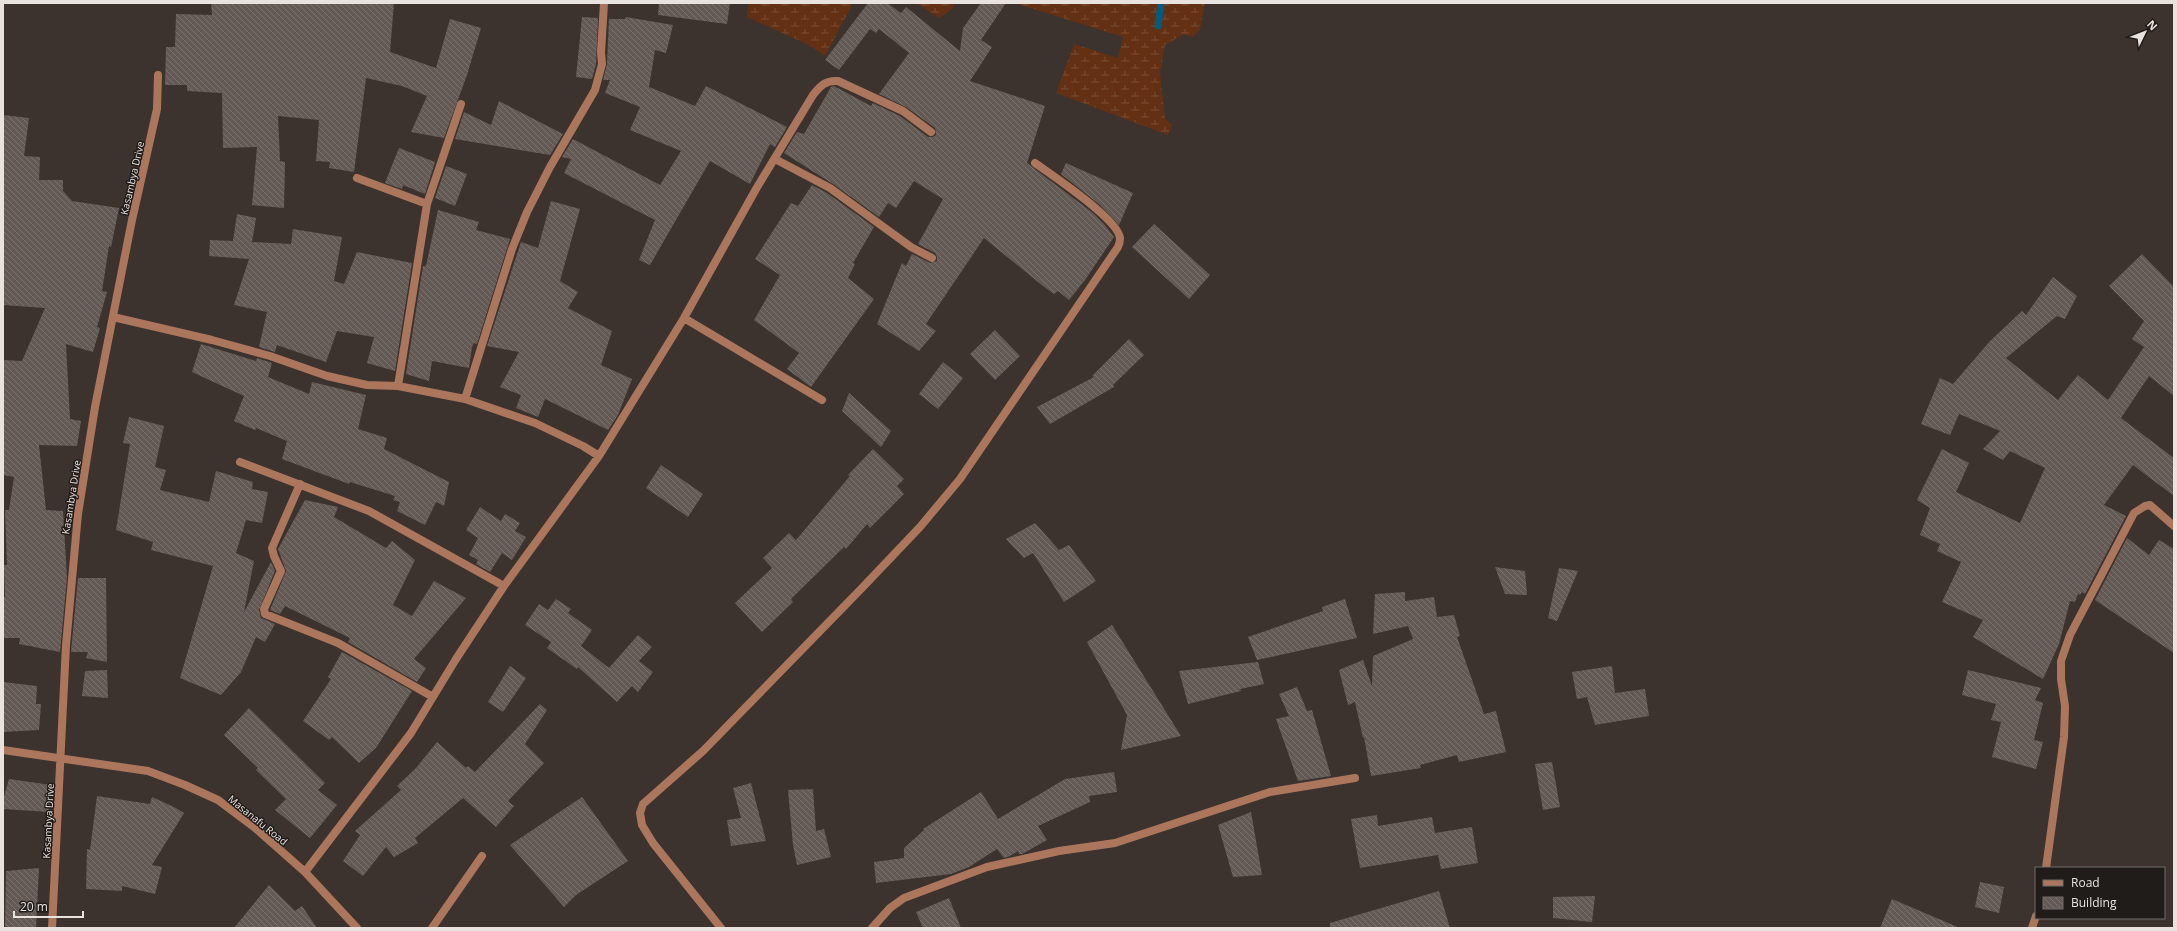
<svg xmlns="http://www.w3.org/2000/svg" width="2177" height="931" viewBox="0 0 2177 931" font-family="'Open Sans',sans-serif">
<defs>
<pattern id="wetland-marsh" width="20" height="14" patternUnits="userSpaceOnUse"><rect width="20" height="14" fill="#633013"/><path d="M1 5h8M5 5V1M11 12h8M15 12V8" fill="none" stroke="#794e35"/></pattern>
<pattern id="building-back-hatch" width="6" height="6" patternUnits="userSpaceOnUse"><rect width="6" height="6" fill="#645a55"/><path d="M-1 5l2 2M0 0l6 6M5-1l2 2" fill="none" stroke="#7a726d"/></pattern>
</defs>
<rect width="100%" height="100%" fill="#3c332e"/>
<path fill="url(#wetland-marsh)" d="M 749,3 L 853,3 L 825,56 L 809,45 L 747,17 Z
M 916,3 L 954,3 L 952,9 L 939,18 Z
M 1014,3 L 1205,3 L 1200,29 L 1193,37 L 1184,34 L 1165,45 L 1160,72 L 1165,119 L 1172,125 L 1168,135 L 1056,93 L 1074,44 L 1118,58 L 1123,37 Z"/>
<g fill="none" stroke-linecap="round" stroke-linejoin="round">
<path stroke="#065b7c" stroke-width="7" d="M 1158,26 L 1161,3"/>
</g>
<path fill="url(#building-back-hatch)" d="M 211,3 L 394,3 L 390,52 L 436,68 L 450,19 L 481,28 L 467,75 L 444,138 L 411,132 L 427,96 L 402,86 L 366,78 L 354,172 L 329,168 L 330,162 L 316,161 L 319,120 L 278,116 L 280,161 L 285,162 L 284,208 L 252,205 L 257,147 L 223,148 L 222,93 L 187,91 L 187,85 L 165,85 L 166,47 L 175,47 L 176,14 L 212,15 Z
M 659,3 L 730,3 L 727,24 L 658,15 Z
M 868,3 L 887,3 L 901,13 L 906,7 L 960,51 L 963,28 L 981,3 L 1006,3 L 981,40 L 992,47 L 970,81 L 1045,106 L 1027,163 L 1093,213 L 1104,224 L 1114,237 L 1085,280 L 1069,300 L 1058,291 L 1054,294 L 1043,286 L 984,238 L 926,324 L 936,331 L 919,351 L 877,324 L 902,263 L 906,266 L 912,254 L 930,263 L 937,261 L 937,257 L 935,253 L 918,244 L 943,199 L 914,181 L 896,208 L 888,203 L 879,217 L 833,184 L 784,153 L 797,132 L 804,134 L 831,87 L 834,86 L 871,106 L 873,103 L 900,116 L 928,137 L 933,137 L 936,135 L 935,128 L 906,107 L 879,94 L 909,53 L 879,29 L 876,33 L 870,29 L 839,70 L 825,60 Z
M 582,17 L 598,18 L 596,64 L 592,79 L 576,77 Z
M 626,17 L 673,25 L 666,53 L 655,50 L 649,87 L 695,106 L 706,86 L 787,127 L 775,147 L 770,144 L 750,184 L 710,161 L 650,265 L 639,260 L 655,220 L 564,173 L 571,159 L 562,157 L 573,139 L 660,185 L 681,151 L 630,130 L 640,107 L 605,93 L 610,80 L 603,80 L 607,64 L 609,19 L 625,19 Z
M 499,101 L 563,134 L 550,155 L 455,139 L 464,112 L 491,125 Z
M 3,115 L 29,118 L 24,156 L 40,157 L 39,180 L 63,180 L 63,191 L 72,201 L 119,208 L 111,247 L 109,246 L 102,291 L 107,292 L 97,327 L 100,328 L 93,352 L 66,344 L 70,419 L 81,421 L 77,446 L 39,445 L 46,510 L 63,511 L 67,578 L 60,652 L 19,644 L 20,638 L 3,638 L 3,597 L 5,597 L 4,565 L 7,565 L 5,510 L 9,510 L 14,477 L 3,475 L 3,360 L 22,361 L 45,308 L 3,305 Z
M 399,148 L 435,162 L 425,194 L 403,185 L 402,189 L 385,183 Z
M 1066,163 L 1133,193 L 1119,225 L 1100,205 L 1061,174 Z
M 446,166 L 467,174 L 455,206 L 435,198 Z
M 812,185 L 827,193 L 874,227 L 853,263 L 855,264 L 848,278 L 874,299 L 811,387 L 787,369 L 799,353 L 754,320 L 780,275 L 755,259 L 791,203 L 798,206 Z
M 551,201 L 580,209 L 560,281 L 578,292 L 568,308 L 612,331 L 601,365 L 632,379 L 618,415 L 608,430 L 545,399 L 538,417 L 516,408 L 521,395 L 500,387 L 519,352 L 487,346 L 521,242 L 538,248 Z
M 438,210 L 479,222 L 476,230 L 510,239 L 477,344 L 474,343 L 472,347 L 469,368 L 432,361 L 429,381 L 406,374 L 423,266 L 426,266 Z
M 237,214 L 256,218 L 252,242 L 291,244 L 293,229 L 342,237 L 334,281 L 344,284 L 357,252 L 412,263 L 395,371 L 367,363 L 374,337 L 337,331 L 326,362 L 277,345 L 275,352 L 259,347 L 267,312 L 234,305 L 249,259 L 209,256 L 210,240 L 233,241 Z
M 1154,224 L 1210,275 L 1189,299 L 1132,247 Z
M 2142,254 L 2174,287 L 2174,396 L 2149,376 L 2121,418 L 2174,458 L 2174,496 L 2133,465 L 2104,505 L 2126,516 L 2085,594 L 2082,592 L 2080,595 L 2078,594 L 2075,602 L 2070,601 L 2059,644 L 2043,679 L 1973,637 L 1983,620 L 1942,602 L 1961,562 L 1937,551 L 1940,544 L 1920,535 L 1930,508 L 1917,500 L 1942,449 L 1969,463 L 1956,492 L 2020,523 L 2045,468 L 2010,451 L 2003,460 L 1983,449 L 2000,431 L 1959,414 L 1950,435 L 1921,424 L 1940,378 L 1953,384 L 1990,341 L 2022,311 L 2026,315 L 2053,277 L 2077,296 L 2065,319 L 2057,316 L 2006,358 L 2058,400 L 2078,375 L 2108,400 L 2144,347 L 2132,339 L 2144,321 L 2109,286 Z
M 995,330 L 1020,356 L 995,380 L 970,354 Z
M 1129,339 L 1144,355 L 1113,385 L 1114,387 L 1050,424 L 1037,407 L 1094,377 L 1092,376 Z
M 201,344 L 256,361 L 257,358 L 272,363 L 268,377 L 309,394 L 312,382 L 366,395 L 358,429 L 387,438 L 384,449 L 449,482 L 444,506 L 436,502 L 425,525 L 397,511 L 400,502 L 393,500 L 395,496 L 350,482 L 349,484 L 282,459 L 287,441 L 256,428 L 255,430 L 234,421 L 244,396 L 192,372 Z
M 943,362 L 963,378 L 938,409 L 919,394 Z
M 849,393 L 891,431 L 881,447 L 842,411 Z
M 129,417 L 164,426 L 155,467 L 166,470 L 160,490 L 209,502 L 216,471 L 253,482 L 252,489 L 268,492 L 262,523 L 246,520 L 236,553 L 254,561 L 244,612 L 271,562 L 275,571 L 259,610 L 261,618 L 275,624 L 265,642 L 256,637 L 241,672 L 221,695 L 180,678 L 213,566 L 151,550 L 153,542 L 116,530 L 130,444 L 123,443 Z
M 873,449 L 904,479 L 897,486 L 904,494 L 870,528 L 867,524 L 846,549 L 844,547 L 791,599 L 793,602 L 762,632 L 735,603 L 772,568 L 763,558 L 789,533 L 796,540 L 850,476 L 848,475 Z
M 661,465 L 703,494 L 688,517 L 646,488 Z
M 305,500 L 338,507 L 334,517 L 386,548 L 392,541 L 415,560 L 393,605 L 412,616 L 434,581 L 466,598 L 414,659 L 426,668 L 417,682 L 348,642 L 350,638 L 285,606 L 280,614 L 270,610 L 286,571 L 278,549 Z
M 480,507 L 501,521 L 505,514 L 520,523 L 515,531 L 526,537 L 512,560 L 502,553 L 490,572 L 476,564 L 478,560 L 469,555 L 478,538 L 466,530 Z
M 1035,523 L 1059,550 L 1069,545 L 1096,581 L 1064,602 L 1033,553 L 1024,558 L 1006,539 Z
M 2127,538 L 2149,555 L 2159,540 L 2174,549 L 2174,653 L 2095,600 Z
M 1495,567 L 1525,571 L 1527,595 L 1505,594 Z
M 1559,568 L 1578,571 L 1557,621 L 1548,618 Z
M 78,578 L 106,578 L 107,662 L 86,658 L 88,652 L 71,652 Z
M 1405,592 L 1405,601 L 1434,597 L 1437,617 L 1454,615 L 1460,636 L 1457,637 L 1484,714 L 1496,711 L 1506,752 L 1459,762 L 1457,755 L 1420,765 L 1421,768 L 1371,776 L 1364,737 L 1363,738 L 1355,702 L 1348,705 L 1339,670 L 1363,660 L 1372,686 L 1373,656 L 1413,639 L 1408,626 L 1373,634 L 1375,594 Z
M 556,599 L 571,609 L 568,613 L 592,630 L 581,646 L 609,668 L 638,635 L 652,647 L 639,661 L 653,672 L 638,692 L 632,686 L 617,702 L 578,667 L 577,669 L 547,648 L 551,642 L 525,625 L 539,604 L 548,610 Z
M 1345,599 L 1357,638 L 1257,660 L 1248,637 L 1323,611 L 1322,607 Z
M 1112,625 L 1181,736 L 1121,750 L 1127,715 L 1087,642 Z
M 342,652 L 412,691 L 376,748 L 359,763 L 332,737 L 329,740 L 303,721 L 331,679 L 328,677 Z
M 1258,662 L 1264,684 L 1240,689 L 1241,691 L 1188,704 L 1179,671 Z
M 510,666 L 526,678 L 503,712 L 488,702 Z
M 1612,666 L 1615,693 L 1645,689 L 1649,716 L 1595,725 L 1587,697 L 1577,699 L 1572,672 Z
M 107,670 L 108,698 L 82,696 L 85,671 Z
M 1968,670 L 2041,688 L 2035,700 L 2043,703 L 2034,740 L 2043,742 L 2036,769 L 1992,757 L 2001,722 L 1991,720 L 1996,704 L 1962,695 Z
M 3,682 L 37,686 L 36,704 L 41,704 L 39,730 L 3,732 Z
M 1297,687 L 1307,711 L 1312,710 L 1331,776 L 1298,781 L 1276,719 L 1289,716 L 1279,694 Z
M 540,704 L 547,710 L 525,744 L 544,763 L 508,801 L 514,806 L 496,827 L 463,798 L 415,838 L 418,843 L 394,857 L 386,847 L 363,876 L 343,861 L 360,835 L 355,831 L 401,790 L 397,786 L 416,768 L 437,742 L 466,768 L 468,766 L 475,772 Z
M 249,708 L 325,783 L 318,790 L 337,805 L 310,838 L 275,810 L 286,799 L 256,770 L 258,768 L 224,735 Z
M 1552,762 L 1560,807 L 1543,810 L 1535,764 Z
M 1114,772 L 1117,792 L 1089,796 L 1090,802 L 1038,826 L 1047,840 L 1022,854 L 1019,854 L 1018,851 L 1010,856 L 1004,858 L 997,849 L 969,867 L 951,874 L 876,883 L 874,862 L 904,858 L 904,848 L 924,830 L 923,829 L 981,792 L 998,819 L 1065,779 Z
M 9,779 L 51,785 L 49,812 L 3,809 L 3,800 Z
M 751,783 L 766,841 L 731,846 L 727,820 L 741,818 L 733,788 Z
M 813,789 L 816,831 L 824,829 L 831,857 L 797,865 L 793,845 L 788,790 Z
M 97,796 L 150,804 L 152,797 L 174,807 L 184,813 L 152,865 L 162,867 L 155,894 L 122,886 L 122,891 L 86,889 L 87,849 L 90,850 Z
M 582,797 L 628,861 L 576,895 L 564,907 L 510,845 Z
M 1251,812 L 1262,875 L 1233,877 L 1218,825 Z
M 1377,815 L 1378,826 L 1432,817 L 1435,833 L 1472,827 L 1478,863 L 1441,869 L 1438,855 L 1360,868 L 1351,819 Z
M 39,868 L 36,928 L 5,928 L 6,871 Z
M 1980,882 L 2004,887 L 1999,913 L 1975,907 Z
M 269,885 L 295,911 L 302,906 L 317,928 L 234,928 Z
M 1439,891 L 1450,928 L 1330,928 L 1330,923 Z
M 1595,896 L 1592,922 L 1553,918 L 1553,897 Z
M 949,898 L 961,928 L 923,928 L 916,912 Z
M 1892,899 L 1960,928 L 1880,928 Z"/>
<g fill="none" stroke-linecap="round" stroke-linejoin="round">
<path stroke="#ab765c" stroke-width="8" d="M 775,159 L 830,188 L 911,247 L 932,258
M 357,178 L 427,204
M 113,317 L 212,340 L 270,356 L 327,376 L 367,385 L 398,386 L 465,399 L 535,423 L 583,446 L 599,456
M 684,318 L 822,400
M 398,386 L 427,204 L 461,104
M 465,399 L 512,249 L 527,212 L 550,167 L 595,90 L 602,64 L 601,52 L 604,3
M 240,462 L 369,511 L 504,586
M 300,484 L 272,548 L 274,556 L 281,571 L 264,609 L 265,614 L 338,643 L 433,697
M 3,750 L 148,771 L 185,785 L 218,800 L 254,827 L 305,872 L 357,928
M 2046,868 L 2064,737 L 2065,706 L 2061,679 L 2061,661 L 2070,635 L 2134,513 L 2145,506 L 2150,505 L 2174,526
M 305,872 L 411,733 L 456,659 L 504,586 L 599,456 L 684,318 L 756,189 L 813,95 C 821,85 826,80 838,81 L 903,111 L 931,132
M 52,928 L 66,645 L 78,514 L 95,407 L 132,220 L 157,109 L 158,75
M 432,928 L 482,856
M 721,928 L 653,843 L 642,825 L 640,813 L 643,804 L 703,751 L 861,589 L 920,527 L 960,479 L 1118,247 C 1119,245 1120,241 1120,238 C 1118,219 1052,175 1035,163
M 872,928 L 890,908 L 904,898 L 987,867 L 1059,851 L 1115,843 L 1270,792 L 1355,778
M 2032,928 L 2036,916"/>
</g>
<g text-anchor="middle" stroke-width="3" stroke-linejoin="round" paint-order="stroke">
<g font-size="10" fill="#e9e3e0" stroke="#201c1a">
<text transform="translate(132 178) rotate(-77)" y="4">Kasambya Drive</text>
<text transform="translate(71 497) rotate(-81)" y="4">Kasambya Drive</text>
<text transform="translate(258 820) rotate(39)" y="4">Masanafu Road</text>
<text transform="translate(48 821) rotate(-87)" y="4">Kasambya Drive</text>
</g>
</g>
<rect width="2177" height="931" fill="none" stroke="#e9e3e0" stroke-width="8"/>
<rect x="2035" y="867" width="130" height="52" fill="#201c1a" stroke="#706c69"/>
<rect x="2043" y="880" width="20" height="6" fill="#ab765c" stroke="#706c69"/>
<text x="2071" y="887" font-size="12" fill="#e9e3e0">Road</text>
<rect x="2043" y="897" width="20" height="12" fill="url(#building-back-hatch)" stroke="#706c69"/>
<text x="2071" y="907" font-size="12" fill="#e9e3e0">Building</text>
<g transform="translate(2145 32) rotate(47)" stroke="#201c1a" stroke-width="3" paint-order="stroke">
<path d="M0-3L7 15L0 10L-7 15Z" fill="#e9e3e0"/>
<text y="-6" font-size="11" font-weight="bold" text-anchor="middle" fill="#e9e3e0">N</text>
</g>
<path d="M14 911v6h69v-6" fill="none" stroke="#e9e3e0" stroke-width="2"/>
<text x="20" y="911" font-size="12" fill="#e9e3e0" stroke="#201c1a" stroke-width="3" paint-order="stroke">20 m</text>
</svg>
